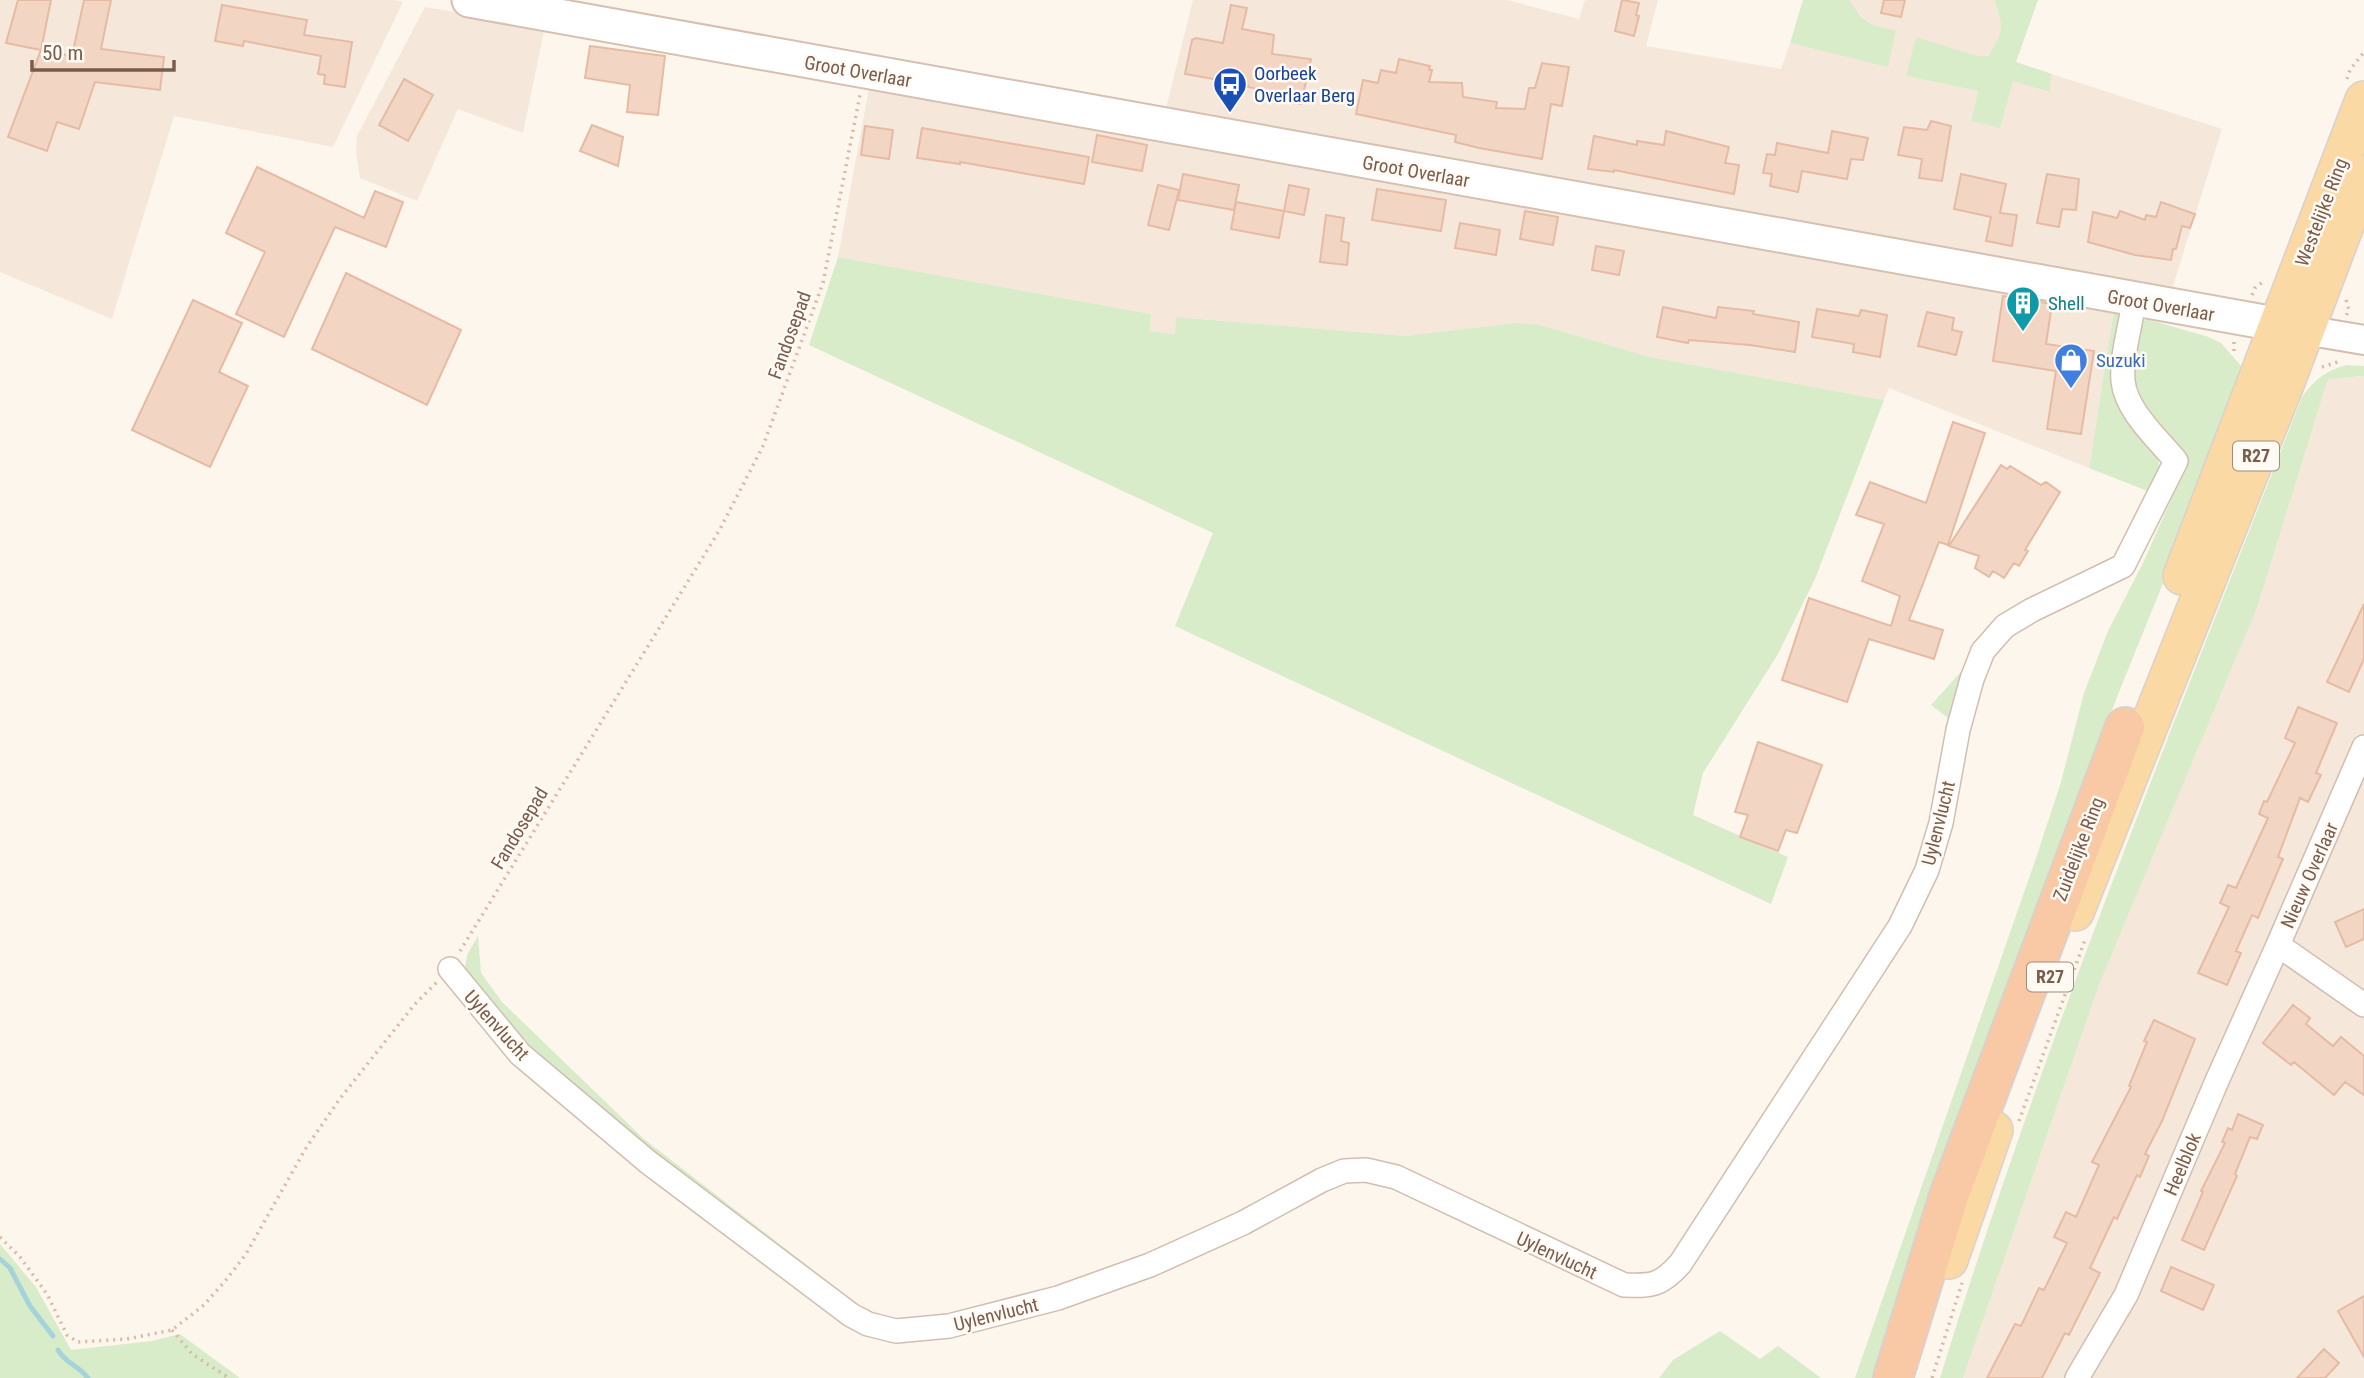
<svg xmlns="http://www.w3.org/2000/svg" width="2364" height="1378" viewBox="0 0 2364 1378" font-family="'Roboto Condensed',sans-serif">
<rect width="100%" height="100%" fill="#fdf6ec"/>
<path fill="#f5e8da" d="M 0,0 L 393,0 L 403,2 L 333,147 L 174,116 L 112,319 L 0,272 Z
M 1193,0 L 1507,0 L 1579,19 L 1585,0 L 1658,0 L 1646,46 L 1781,69 L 1790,43 L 1888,66 L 1875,28 L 1855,10 L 1850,0 L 1994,0 L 2003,29 L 1998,42 L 1987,56 L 1911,57 L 1906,76 L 1978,91 L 1971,120 L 2013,80 L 2048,92 L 2052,74 L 2222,129 L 2173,286 L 2083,279 L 1658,196 L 1165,112 Z
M 425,7 L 545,26 L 523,133 L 458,109 L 417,201 L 360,178 L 356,152 L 357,136 Z
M 869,88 L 2114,310 L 2089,468 L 1889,388 L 1884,400 L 1650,357 L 1540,325 L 1406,336 L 1177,317 L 1175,334 L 1150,331 L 1151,314 L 838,257 Z
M 2364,376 L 2364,1378 L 1963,1378 L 2099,985 L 2257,608 L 2328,379 Z"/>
<path fill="#d8ecc9" d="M 1803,0 L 1850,0 C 1861,22 1873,27 1896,30 L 1888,67 L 1790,43 Z
M 1994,0 L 2038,0 L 2016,62 L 2052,74 L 2049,92 L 2013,81 L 2000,128 L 1971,121 L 1978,91 L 1906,76 L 1916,37 L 1977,56 L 1988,56 C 2004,32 2004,27 1994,0 Z
M 838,257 L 1151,314 L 1150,331 L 1175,334 L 1176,317 L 1406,336 L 1517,323 L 1540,325 L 1650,357 L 1884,400 L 1815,579 L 1778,654 L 1703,773 L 1693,815 L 1788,857 L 1771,904 L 1175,626 L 1213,533 L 809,345 Z
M 2114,310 L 2121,311 L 2117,383 L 2156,451 L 2159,464 L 2159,477 L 2150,492 L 2089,468 Z
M 2146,319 L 2206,336 L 2221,343 L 2242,367 L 2241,377 L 2246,378 L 2117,697 L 1968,1094 L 1875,1378 L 1855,1378 L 2035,861 L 2061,782 L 2084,693 L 2108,631 L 2143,563 L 2186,466 L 2145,411 L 2133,389 L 2131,372 L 2140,325 Z
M 2347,365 L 2364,366 L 2364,376 L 2328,379 L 2257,608 L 2099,985 L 1963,1378 L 1940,1378 C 2042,1045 2175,721 2302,397 C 2314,380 2326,370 2347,365 Z
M 1967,665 L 1957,687 L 1948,718 L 1931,705 Z
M 478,936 L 481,973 L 502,1002 L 644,1139 L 861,1307 L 885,1322 L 862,1318 L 523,1050 L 465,969 L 467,955 Z
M 0,1244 L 36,1287 L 71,1350 L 152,1341 L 180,1334 L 240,1378 L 0,1378 Z
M 1720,1331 L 1760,1359 L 1778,1346 L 1821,1378 L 1659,1378 L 1673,1360 Z"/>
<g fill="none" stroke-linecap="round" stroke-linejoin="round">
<path stroke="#a5d3da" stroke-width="5" d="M 0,1259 L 10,1268 L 30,1306 L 53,1336
M 58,1350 C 66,1364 78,1365 88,1378"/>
</g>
<path fill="#f3d5c3" stroke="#e6bba3" stroke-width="2" d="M 18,0 L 51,0 L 41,50 L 6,43 Z
M 84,0 L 111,0 L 101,49 L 164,57 L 160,90 L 95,82 L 79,129 L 57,122 L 47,151 L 8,137 L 41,50 L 72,56 Z
M 1622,0 L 1639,3 L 1636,15 L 1639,16 L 1634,36 L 1615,31 Z
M 1884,0 L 1905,0 L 1901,17 L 1881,13 Z
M 222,5 L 307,20 L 304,35 L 352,42 L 345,87 L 324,84 L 325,75 L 318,74 L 321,56 L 244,41 L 243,46 L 215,41 Z
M 1231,5 L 1247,8 L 1242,29 L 1274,35 L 1272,54 L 1311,59 L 1301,104 L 1283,102 L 1284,95 L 1248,87 L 1248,85 L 1185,74 L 1192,40 L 1196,38 L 1223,43 Z
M 590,46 L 665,56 L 658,115 L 627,112 L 630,85 L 585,78 Z
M 1399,59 L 1430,66 L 1429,70 L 1432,70 L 1429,82 L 1462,83 L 1463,97 L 1497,102 L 1496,108 L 1525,109 L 1529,88 L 1535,88 L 1542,63 L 1569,67 L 1562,106 L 1551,104 L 1542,159 L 1479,148 L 1455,142 L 1456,135 L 1356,114 L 1363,80 L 1378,83 L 1381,70 L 1396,73 Z
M 404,79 L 433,95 L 408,141 L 379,125 Z
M 1931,121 L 1951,126 L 1942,181 L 1919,178 L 1922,159 L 1898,155 L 1904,127 L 1927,130 Z
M 592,125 L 623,137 L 618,166 L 580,151 Z
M 865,126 L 893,130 L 889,159 L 861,155 Z
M 922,128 L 1089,157 L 1084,184 L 960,162 L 960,164 L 917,158 Z
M 1666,131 L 1729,147 L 1725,163 L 1739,165 L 1734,194 L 1614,170 L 1614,172 L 1588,169 L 1594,136 L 1637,145 L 1637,141 L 1664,145 Z
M 1832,131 L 1868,138 L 1863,160 L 1851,159 L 1847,179 L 1802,171 L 1798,192 L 1770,186 L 1772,174 L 1763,173 L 1767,154 L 1775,155 L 1777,143 L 1828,153 Z
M 1097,135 L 1147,145 L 1142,171 L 1092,162 Z
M 257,167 L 364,218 L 375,191 L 403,202 L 386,247 L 335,227 L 284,337 L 236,314 L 265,252 L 226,233 Z
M 1183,174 L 1239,185 L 1234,210 L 1178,200 Z
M 1961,174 L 2006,184 L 2000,213 L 2017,215 L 2012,246 L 1986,241 L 1991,217 L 1954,209 Z
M 2047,174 L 2079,179 L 2076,210 L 2062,209 L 2059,227 L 2037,223 Z
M 1158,185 L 1179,190 L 1169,230 L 1148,225 Z
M 1289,185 L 1309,189 L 1304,215 L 1284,211 Z
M 1377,189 L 1446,200 L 1441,231 L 1372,220 Z
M 1236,202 L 1284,211 L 1279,238 L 1231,229 Z
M 2161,202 L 2195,214 L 2190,228 L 2182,226 L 2176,249 L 2173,249 L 2171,260 L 2135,255 L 2088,242 L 2093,212 L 2117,218 L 2120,211 L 2145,220 L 2146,215 L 2156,217 Z
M 1525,211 L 1558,217 L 1553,245 L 1520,239 Z
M 1326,215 L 1344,218 L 1341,241 L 1349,243 L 1347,265 L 1320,262 Z
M 1460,223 L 1500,230 L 1496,255 L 1455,248 Z
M 1596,246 L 1624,251 L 1619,275 L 1592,270 Z
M 346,273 L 461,330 L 427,405 L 312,349 Z
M 2003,296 L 2052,304 L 2046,344 L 2094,351 L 2081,434 L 2047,429 L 2056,371 L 1993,361 Z
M 193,300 L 242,323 L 219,372 L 248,386 L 210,467 L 132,430 Z
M 1663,307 L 1716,318 L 1718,307 L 1754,311 L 1753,314 L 1799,322 L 1795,352 L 1750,345 L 1689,340 L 1688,343 L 1657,337 Z
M 1817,309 L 1859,316 L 1861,310 L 1887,315 L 1880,357 L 1853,352 L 1854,344 L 1812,337 Z
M 1927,312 L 1954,318 L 1952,330 L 1962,332 L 1956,355 L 1918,346 Z
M 1953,422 L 1985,433 L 1948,545 L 1939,542 L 1909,620 L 1943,630 L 1934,659 L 1869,639 L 1847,702 L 1782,680 L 1809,598 L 1891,626 L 1900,596 L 1862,581 L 1884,524 L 1856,515 L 1870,482 L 1926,503 Z
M 2001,465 L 2007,469 L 2010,466 L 2041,485 L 2046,482 L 2060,492 L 2025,550 L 2028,551 L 2019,566 L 2014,563 L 2004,578 L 1993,571 L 1989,577 L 1975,568 L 1979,556 L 1949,546 Z
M 2364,604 L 2364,659 L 2349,692 L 2327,682 Z
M 2298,707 L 2337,723 L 2316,773 L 2321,775 L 2308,802 L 2300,798 L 2278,857 L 2283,859 L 2258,918 L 2252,915 L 2236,951 L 2241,953 L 2227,985 L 2198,973 L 2229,907 L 2220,903 L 2228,885 L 2236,888 L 2268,818 L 2259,814 L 2264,801 L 2267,802 L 2295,743 L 2285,738 Z
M 1758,742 L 1822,765 L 1797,833 L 1786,830 L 1778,851 L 1740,837 L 1748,815 L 1735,812 Z
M 2364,909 L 2364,939 L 2346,947 L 2335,922 Z
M 2293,1005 L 2310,1018 L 2306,1024 L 2333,1046 L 2341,1037 L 2364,1056 L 2364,1095 L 2345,1082 L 2334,1095 L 2294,1062 L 2291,1065 L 2263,1043 Z
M 2154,1020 L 2195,1039 L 2162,1121 L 2145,1154 L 2149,1156 L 2140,1177 L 2137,1175 L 2117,1219 L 2114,1217 L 2090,1268 L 2100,1273 L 2069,1335 L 2065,1333 L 2042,1378 L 1987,1378 L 2015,1324 L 2021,1326 L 2039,1288 L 2044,1290 L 2067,1243 L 2054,1237 L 2066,1212 L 2076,1217 L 2099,1165 L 2092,1162 L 2131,1087 L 2129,1086 L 2147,1042 L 2144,1041 Z
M 2238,1114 L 2263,1125 L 2257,1139 L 2250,1137 L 2235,1174 L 2237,1176 L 2204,1250 L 2182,1240 L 2203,1192 L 2201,1191 L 2225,1143 L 2222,1142 L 2228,1128 L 2232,1130 Z
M 2171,1267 L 2214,1285 L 2203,1310 L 2161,1291 Z
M 2364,1296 L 2364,1357 L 2338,1311 Z
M 2324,1349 L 2339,1363 L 2325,1378 L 2297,1378 Z"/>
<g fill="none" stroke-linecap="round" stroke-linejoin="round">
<g stroke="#d1beb0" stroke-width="26">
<path id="minor" d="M 2364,747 L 2278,945 L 2364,1005
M 450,969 L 520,1054 L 648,1162 L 851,1315 L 868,1324 L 896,1331 L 949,1326 L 1058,1298 L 1150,1265 L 1243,1223 L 1322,1180 L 1344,1171 L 1366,1170 L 1396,1177 L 1624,1285 C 1652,1286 1660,1286 1680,1264 L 1900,926 L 1927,870 L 1941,823 L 1958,730 L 1972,679 L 1983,651 L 2005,626 L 2032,610 L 2123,566 L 2176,461 C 2158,439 2126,411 2123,381 C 2121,355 2131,326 2134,300
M 2077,1378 L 2126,1295 L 2216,1083 L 2278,945"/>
</g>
<g stroke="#d1beb0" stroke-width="32">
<path id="tertiary" d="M 2305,330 L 2364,340"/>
</g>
<g stroke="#d6c0b0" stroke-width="37">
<path id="secondary" d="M 469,0 L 2303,329"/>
</g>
<g stroke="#dad1cd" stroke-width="40">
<path id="primary" d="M 2182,576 L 2364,100
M 2075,912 L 2287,379 L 2364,175
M 1949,1260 L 1994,1130"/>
</g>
<g stroke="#dad1cd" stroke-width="42">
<path id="trunk" d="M 1893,1378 L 1949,1196 L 2125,727"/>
</g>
<path stroke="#d9b8a5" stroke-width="3.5" stroke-dasharray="2 5" stroke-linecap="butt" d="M 2347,79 L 2350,70 L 2364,52
M 2252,295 L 2255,288 L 2265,280
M 2346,300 L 2349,310 L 2346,316
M 2234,351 L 2234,342
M 2322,367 L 2341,361
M 460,951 L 719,531 L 763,446 L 823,283 L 860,95
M 2019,1121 L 2086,937
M 0,1237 L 20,1257 L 47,1294 L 67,1335 L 78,1342 L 127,1339 L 172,1330 L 204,1305 L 226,1280 L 246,1254 L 306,1148 L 339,1100 L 414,1005 L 437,982
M 172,1330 L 192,1354 L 229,1378
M 1932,1378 L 1962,1283"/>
<use href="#minor" stroke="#fff" stroke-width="23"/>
<use href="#tertiary" stroke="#fff" stroke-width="28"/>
<use href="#secondary" stroke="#fff" stroke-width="33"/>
<use href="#primary" stroke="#fbd9a5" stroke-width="37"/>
<use href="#trunk" stroke="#f9c8a4" stroke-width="38"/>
</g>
<defs>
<g id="bus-pin" transform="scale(1.75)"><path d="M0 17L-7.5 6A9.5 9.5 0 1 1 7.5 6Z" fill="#1a4fb4" stroke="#fffaf3"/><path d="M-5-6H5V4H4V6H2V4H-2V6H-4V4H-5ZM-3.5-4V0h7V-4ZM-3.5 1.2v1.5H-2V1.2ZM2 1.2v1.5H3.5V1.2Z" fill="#fff"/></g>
<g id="building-pin" transform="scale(1.75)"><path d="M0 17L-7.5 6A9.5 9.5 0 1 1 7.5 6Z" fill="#0f9aa8" stroke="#fffaf3"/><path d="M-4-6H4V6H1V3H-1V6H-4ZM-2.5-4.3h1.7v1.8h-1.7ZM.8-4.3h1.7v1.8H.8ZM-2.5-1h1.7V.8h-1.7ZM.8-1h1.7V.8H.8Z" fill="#fff"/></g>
<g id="shop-pin" transform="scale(1.75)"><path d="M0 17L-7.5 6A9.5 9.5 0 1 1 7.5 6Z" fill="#3f7fe0" stroke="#fffaf3"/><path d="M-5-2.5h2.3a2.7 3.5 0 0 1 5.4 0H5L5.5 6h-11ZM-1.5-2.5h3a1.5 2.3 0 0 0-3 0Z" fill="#fff"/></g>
</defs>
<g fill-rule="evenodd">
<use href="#bus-pin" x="1230" y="84"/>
<use href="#building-pin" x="2023" y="303"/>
<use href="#shop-pin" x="2071" y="360"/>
</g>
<g text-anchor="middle" stroke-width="5" stroke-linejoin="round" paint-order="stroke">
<g fill="#fffaf3" stroke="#a28b7f" stroke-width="2">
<rect x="2233" y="441.5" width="46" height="29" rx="5"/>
<rect x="2027" y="962.5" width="46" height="29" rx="5"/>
</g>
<g font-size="18" font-weight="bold" fill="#7a5c4d">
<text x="2256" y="462">R27</text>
<text x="2050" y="983">R27</text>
</g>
<g font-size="19" fill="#7a5c4d" stroke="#fffaf3">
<text transform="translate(858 71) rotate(10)" y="7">Groot Overlaar</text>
<text transform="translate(1416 171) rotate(10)" y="7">Groot Overlaar</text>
<text transform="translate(2321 212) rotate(-69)" y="7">Westelijke Ring</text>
<text transform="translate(2161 305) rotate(10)" y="7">Groot Overlaar</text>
<text transform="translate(789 335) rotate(-70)" y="7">Fandosepad</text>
<text transform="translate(1938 823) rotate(-76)" y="7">Uylenvlucht</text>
<text transform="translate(519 828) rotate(-59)" y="7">Fandosepad</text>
<text transform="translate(2078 849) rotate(-69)" y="7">Zuidelijke Ring</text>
<text transform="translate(2309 875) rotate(-66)" y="7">Nieuw Overlaar</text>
<text transform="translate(497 1025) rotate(48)" y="7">Uylenvlucht</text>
<text transform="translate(2182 1164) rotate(-67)" y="7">Heelblok</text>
<text transform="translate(1557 1255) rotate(25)" y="7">Uylenvlucht</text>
<text transform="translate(996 1314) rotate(-14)" y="7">Uylenvlucht</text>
</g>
<g font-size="19" fill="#164399" stroke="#fffaf3" text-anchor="start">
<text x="1254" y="80">Oorbeek<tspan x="1254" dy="22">Overlaar Berg</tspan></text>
</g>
<g font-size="19" fill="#0d838f" stroke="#fffaf3" text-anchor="start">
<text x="2048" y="310">Shell</text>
</g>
<g font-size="19" fill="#366cbe" stroke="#fffaf3" text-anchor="start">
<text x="2096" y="367">Suzuki</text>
</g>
</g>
<path d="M32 60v10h142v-10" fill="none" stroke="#7a5c4d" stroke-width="3.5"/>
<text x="42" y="60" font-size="21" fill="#7a5c4d" stroke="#fffaf3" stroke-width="5" paint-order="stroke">50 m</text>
</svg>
